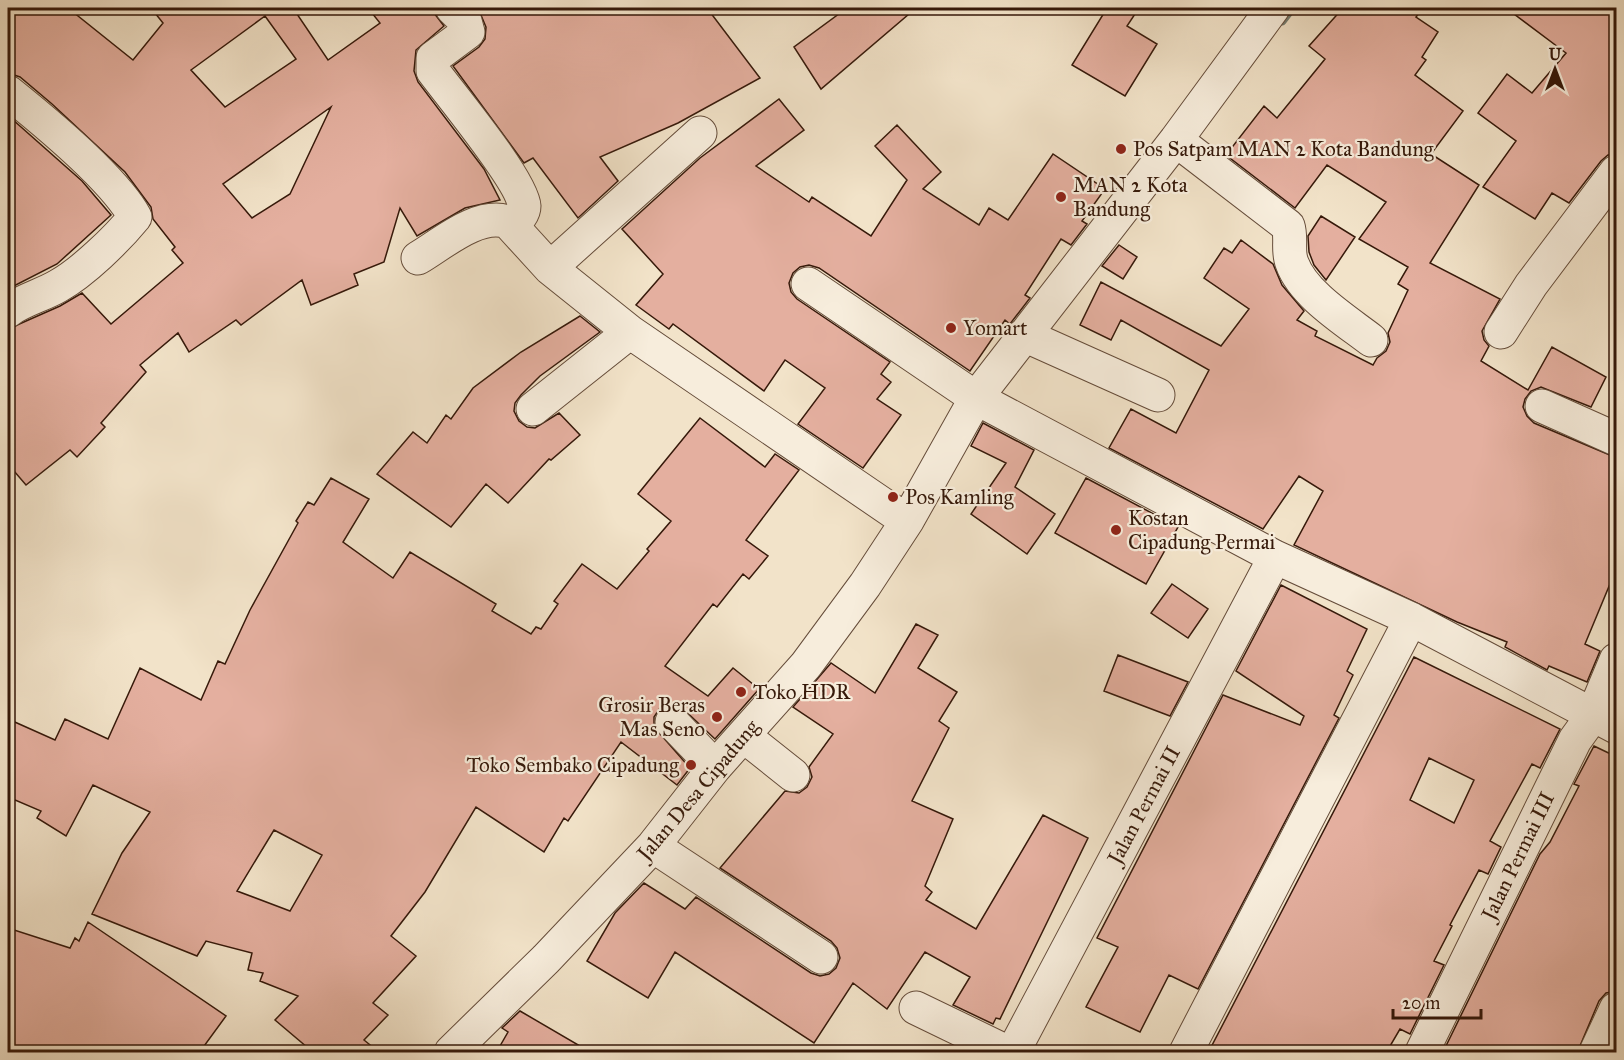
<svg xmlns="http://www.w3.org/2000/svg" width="1624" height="1060" viewBox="0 0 1624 1060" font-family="'IM FELL Great Primer',serif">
<rect width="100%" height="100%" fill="#f2e3c9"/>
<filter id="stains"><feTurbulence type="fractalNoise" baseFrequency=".00333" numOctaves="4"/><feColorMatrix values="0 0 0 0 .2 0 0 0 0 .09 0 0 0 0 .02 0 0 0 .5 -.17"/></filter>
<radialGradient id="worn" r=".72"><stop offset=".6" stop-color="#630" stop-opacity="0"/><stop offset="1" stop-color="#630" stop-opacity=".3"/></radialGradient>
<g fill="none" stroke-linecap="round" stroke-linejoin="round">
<path stroke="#737c71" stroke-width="9" d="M 1282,21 L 1292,8"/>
</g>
<path fill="#e4af9f" stroke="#36190a" stroke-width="1.5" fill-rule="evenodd" d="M 8,8 L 68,8 L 133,60 L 163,23 L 151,8 L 293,8 L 328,60 L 380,23 L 368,8 L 434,8 L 434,13 L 444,26 L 416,50 L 414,71 L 418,82 L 484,169 L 500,200 L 465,208 L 417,236 L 400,208 L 384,262 L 354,274 L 358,285 L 311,305 L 302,280 L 241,325 L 236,320 L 189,352 L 178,333 L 140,365 L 146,372 L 101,423 L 105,427 L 77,457 L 70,450 L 26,485 L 8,464 L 8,329 L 60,306 L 82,293 L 111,324 L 183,263 L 172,250 L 175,247 L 153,219 L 151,207 L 125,172 L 52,104 L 20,77 L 8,73 ZM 265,16 L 296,59 L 225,107 L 191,70 ZM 331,107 L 290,194 L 252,218 L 223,184 Z
M 478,8 L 707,8 L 760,78 L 678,123 L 600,157 L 618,181 L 578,218 L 533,158 L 524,163 L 453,66 L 479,47 L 485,39 L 486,27 Z
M 847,8 L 916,8 L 821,89 L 794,47 Z
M 1107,8 L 1139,8 L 1127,26 L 1157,44 L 1125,96 L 1072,65 Z
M 1343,8 L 1423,8 L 1416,17 L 1438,32 L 1422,57 L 1426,60 L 1415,75 L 1463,111 L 1431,154 L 1479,185 L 1430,263 L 1500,299 L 1482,331 L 1484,340 L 1489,346 L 1481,361 L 1528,390 L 1552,347 L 1606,377 L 1591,407 L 1541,387 L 1531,391 L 1525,399 L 1523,407 L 1527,416 L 1534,423 L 1617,458 L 1617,586 L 1610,584 L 1585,644 L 1600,651 L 1587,682 L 1549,666 L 1547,670 L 1505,647 L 1507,642 L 1457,622 L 1294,545 L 1323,491 L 1299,476 L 1263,529 L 1109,448 L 1131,409 L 1176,433 L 1209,370 L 1121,320 L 1111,340 L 1080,325 L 1101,282 L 1221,346 L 1249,309 L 1204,278 L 1224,248 L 1232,253 L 1241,240 L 1273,264 L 1282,285 L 1304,311 L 1297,320 L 1317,331 L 1315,336 L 1373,365 L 1377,358 L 1386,351 L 1390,342 L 1388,333 L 1408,290 L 1398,284 L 1408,267 L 1359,239 L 1386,202 L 1327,165 L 1295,208 L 1226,155 L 1264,106 L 1277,118 L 1325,59 L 1309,46 Z
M 1506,8 L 1617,8 L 1617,154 L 1608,155 L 1601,161 L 1569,203 L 1552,193 L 1535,219 L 1483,187 L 1516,141 L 1478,113 L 1507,74 L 1532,93 L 1566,53 Z
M 779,99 L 804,130 L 756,166 L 809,202 L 812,197 L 871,236 L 907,180 L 875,146 L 897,125 L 941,172 L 923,189 L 979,225 L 989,208 L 1008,220 L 1053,154 L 1105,189 L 1082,221 L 1087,224 L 1071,245 L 1061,239 L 1025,295 L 1030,298 L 1010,324 L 1005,320 L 970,371 L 819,268 L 809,265 L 800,267 L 793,273 L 789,283 L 791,292 L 797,299 L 890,362 L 881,374 L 891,382 L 877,399 L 901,415 L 863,468 L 798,424 L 825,388 L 785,360 L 764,391 L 673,324 L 669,329 L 636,305 L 663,274 L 622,229 L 700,158 Z
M 12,119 L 82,181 L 111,215 L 57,264 L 8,289 L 8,122 Z
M 1321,216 L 1355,237 L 1326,280 L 1314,265 L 1309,252 L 1308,236 Z
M 1119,245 L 1137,257 L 1123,279 L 1102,266 Z
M 580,316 L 600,332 L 540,376 L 521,395 L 515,403 L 514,411 L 519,421 L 527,427 L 535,428 L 559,413 L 580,435 L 551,460 L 549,459 L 508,503 L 486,484 L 451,527 L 377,474 L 413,432 L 427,443 L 446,415 L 451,419 L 473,388 L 521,352 Z
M 700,418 L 765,467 L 775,454 L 799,470 L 746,540 L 768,556 L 749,579 L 743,574 L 717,607 L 713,604 L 665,666 L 708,696 L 733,668 L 759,689 L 715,739 L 678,704 L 668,704 L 660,708 L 654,717 L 654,727 L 690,768 L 677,785 L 621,742 L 568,821 L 564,818 L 544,852 L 476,807 L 425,892 L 391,936 L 416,956 L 373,1003 L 388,1015 L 364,1040 L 380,1053 L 314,1053 L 275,1020 L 298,996 L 260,981 L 263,973 L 248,970 L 252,953 L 206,941 L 197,956 L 92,914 L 122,853 L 150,812 L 93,785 L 66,836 L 37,818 L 41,811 L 8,797 L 8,719 L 55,740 L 65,719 L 108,739 L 140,668 L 201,700 L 218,661 L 225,664 L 250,610 L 298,523 L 296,521 L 308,502 L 314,505 L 331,478 L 369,499 L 343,542 L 393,578 L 410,552 L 496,604 L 492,611 L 531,634 L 536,627 L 541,629 L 558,604 L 554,601 L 582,564 L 617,589 L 649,551 L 647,549 L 671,521 L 638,494 ZM 274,830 L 322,855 L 290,911 L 237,891 Z
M 983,423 L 1034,450 L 1015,487 L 1055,514 L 1027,554 L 971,514 L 1006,463 L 971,446 Z
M 1086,478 L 1178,527 L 1146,584 L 1055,533 Z
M 1172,584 L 1208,609 L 1188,638 L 1151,613 Z
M 1281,585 L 1367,629 L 1347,671 L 1353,675 L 1334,715 L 1339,718 L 1198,989 L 1169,975 L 1140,1032 L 1086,1007 L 1118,947 L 1097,938 L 1223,695 L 1300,725 L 1304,716 L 1236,671 Z
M 916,624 L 938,635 L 918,668 L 957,692 L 939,721 L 949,728 L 912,801 L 953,819 L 925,886 L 932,892 L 926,900 L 976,929 L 1043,815 L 1088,838 L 1000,1019 L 996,1018 L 993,1024 L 953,1005 L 970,977 L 925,952 L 887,1009 L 853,983 L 814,1043 L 675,952 L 648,998 L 587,961 L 615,913 L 644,883 L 685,909 L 696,897 L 811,973 L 820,976 L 829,974 L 836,968 L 840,958 L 837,948 L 831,941 L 720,868 L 785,791 L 799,793 L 807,787 L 812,777 L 809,767 L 833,734 L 793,707 L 831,663 L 875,693 Z
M 1118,655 L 1188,682 L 1170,716 L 1104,691 Z
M 1414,657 L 1560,729 L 1540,768 L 1532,764 L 1490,841 L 1501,847 L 1488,874 L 1479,870 L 1450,925 L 1452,926 L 1434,961 L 1444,965 L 1410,1034 L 1400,1029 L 1386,1053 L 1208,1053 ZM 1429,758 L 1474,780 L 1454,823 L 1410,800 Z
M 1594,746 L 1617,757 L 1617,991 L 1606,993 L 1599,1001 L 1577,1053 L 1448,1053 L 1444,1050 L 1540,854 L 1550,842 L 1579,786 L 1574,784 Z
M 88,922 L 226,1016 L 199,1053 L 8,1053 L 8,928 L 70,948 L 75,938 L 79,941 Z
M 520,1011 L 592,1053 L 496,1053 L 508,1032 L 502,1028 Z"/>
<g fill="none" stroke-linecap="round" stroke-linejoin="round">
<g stroke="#654c3a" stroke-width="35">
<path id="minor" d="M 452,8 L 465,21 L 468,32 L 433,58 L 433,71 C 450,94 523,182 524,206 C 524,214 517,220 512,225
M 8,92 C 43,120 114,179 135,217 C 117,239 83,272 58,286 C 43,295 20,301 8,311
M 1176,140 L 1288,226 C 1292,238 1287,251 1292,263 C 1303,294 1345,320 1371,340
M 418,258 C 442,244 478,212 508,222 L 550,268 L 630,332 L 907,521
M 550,268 L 700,133
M 808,284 L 976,398 L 1275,557 L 1411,619 L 1616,727
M 1501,332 L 1531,285 L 1616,172
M 1024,335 L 1158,395
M 1542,406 L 1616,439
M 533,409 L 630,332
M 672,722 L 715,767
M 744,736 L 793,775
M 653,846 L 821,957
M 916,1008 L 1007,1052
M 451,1052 L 546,959 L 653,846 L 715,767 L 806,665 L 865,585 L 907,521 L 976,398 L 1176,140 L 1273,8
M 1013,1052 L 1275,557
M 1186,1052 L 1411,619
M 1422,1052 L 1575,740 L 1593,715 L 1616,660
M 1596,1052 L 1616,1009"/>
</g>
<use href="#minor" stroke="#f7eddc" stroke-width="33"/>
</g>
<g fill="#8f2418" stroke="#f7eddc" stroke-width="2">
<circle cx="1121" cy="149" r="6"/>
<circle cx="1061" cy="197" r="6"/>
<circle cx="951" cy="328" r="6"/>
<circle cx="893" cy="497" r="6"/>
<circle cx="1116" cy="530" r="6"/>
<circle cx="741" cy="692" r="6"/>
<circle cx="717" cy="717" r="6"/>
<circle cx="691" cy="765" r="6"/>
</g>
<g text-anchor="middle" stroke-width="4.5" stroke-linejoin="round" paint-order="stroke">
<g font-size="21" fill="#36190a" stroke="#f7eddc" text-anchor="start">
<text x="1133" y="156">Pos Satpam MAN 2 Kota Bandung</text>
<text x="1073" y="192">MAN 2 Kota<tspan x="1073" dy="24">Bandung</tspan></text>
<text x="963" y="335">Yomart</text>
<text x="905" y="504">Pos Kamling</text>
<text x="1128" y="525">Kostan<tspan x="1128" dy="24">Cipadung Permai</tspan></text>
<text x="753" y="699">Toko HDR</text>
<text x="705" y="712" text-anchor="end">Grosir Beras<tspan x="705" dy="24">Mas Seno</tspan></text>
<text x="679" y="772" text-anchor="end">Toko Sembako Cipadung</text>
</g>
<g font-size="21" fill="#36190a" stroke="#f7eddc">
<text transform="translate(698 790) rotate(-50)" y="7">Jalan Desa Cipadung</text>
<text transform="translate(1144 805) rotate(-62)" y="7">Jalan Permai II</text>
<text transform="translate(1518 856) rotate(-64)" y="7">Jalan Permai III</text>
</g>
</g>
<rect width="1624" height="1060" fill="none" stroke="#f2e3c9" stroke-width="30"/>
<rect x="9" y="9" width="1606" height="1042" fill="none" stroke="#36190a" stroke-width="3"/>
<rect x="15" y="15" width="1594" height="1030" fill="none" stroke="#36190a" stroke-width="1.5"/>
<g transform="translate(1555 69)" stroke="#f7eddc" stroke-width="4.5" paint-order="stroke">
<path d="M0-4.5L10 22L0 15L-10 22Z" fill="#36190a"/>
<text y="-9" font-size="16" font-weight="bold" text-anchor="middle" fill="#36190a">U</text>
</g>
<path d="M1393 1009v9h88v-9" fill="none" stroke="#36190a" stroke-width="3"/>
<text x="1402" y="1009" font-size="18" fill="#36190a" stroke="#f7eddc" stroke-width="4.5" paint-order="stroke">20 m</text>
<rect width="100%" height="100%" filter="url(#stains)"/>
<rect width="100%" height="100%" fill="url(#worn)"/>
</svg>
